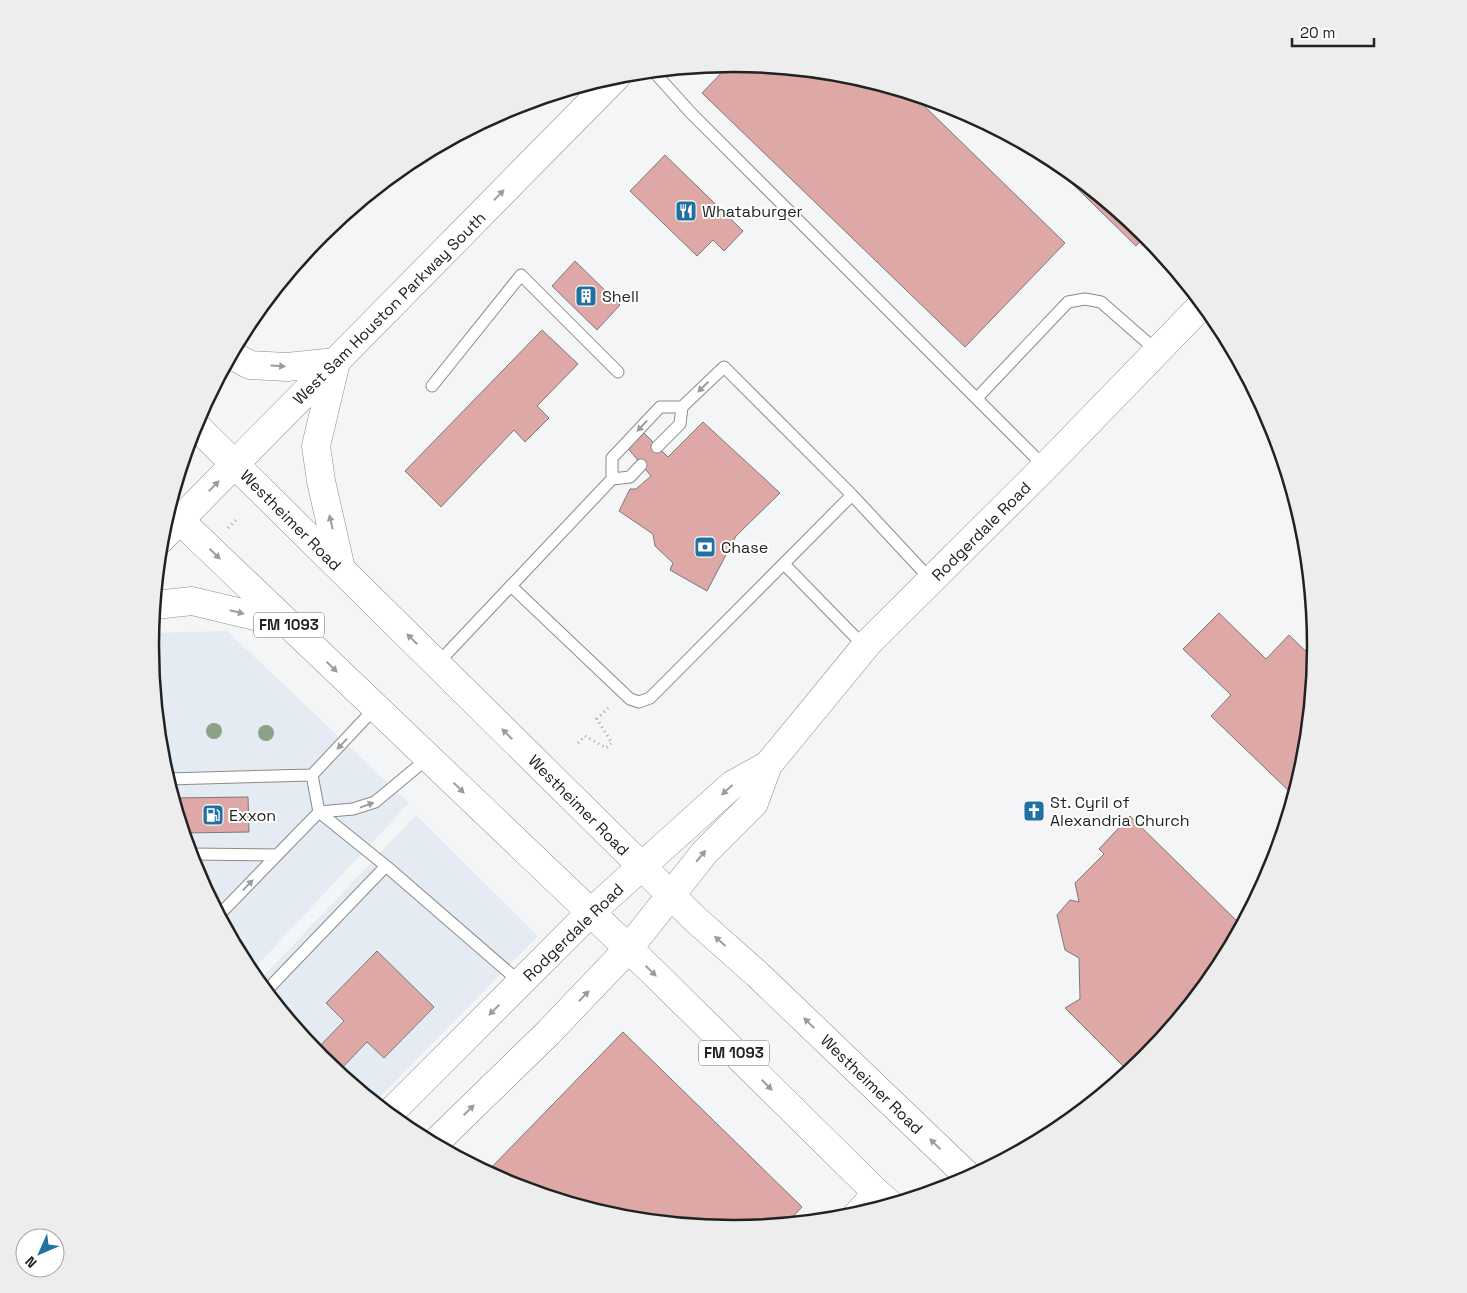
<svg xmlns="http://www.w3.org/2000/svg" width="1467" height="1293" viewBox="0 0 1467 1293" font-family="'Space Grotesk',sans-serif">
<rect width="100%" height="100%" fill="#f4f5f6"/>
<path fill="#e4ebf2" d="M 227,631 L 409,803 L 251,972 L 195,869 L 162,760 L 151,646 L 152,633 Z
M 416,815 L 538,936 L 375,1102 L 321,1058 L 258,982 Z"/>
<path fill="#dda8a5" stroke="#7b7a79" d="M 730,64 L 847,75 L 913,95 L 1065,243 L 965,347 L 702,93 Z
M 1042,154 L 1057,162 L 1146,235 L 1136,246 Z
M 665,155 L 743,231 L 724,251 L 713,240 L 697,256 L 630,191 Z
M 575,261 L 620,305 L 597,330 L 552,286 Z
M 542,330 L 578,364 L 537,406 L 549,418 L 525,442 L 514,430 L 441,507 L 405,471 Z
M 703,422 L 780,493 L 736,536 L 707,591 L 670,570 L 673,563 L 655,546 L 653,534 L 619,511 L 630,489 L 636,489 L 651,476 L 626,446 L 641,430 L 668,457 Z
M 1219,613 L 1266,659 L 1289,635 L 1315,660 L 1305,760 L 1294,796 L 1211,716 L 1231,695 L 1183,649 Z
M 248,797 L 249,832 L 184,833 L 173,798 Z
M 1130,816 L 1242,926 L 1218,970 L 1145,1059 L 1129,1072 L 1065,1008 L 1080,999 L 1079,958 L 1065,950 L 1057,915 L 1070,900 L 1079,902 L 1075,883 L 1104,854 L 1099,849 Z
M 377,951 L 434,1007 L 384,1058 L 367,1042 L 338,1072 L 321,1058 L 315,1051 L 344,1021 L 326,1003 Z
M 623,1032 L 802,1207 L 786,1224 L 733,1229 L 620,1218 L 510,1185 L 487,1172 Z"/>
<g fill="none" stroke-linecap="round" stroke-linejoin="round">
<g stroke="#8a8b8c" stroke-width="13">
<path id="service" d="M 654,72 L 691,113 L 1045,467
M 1156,249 L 1157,248
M 432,386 L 521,275 L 618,372
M 977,398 L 1068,302 L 1085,299 L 1101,302 L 1157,351
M 657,447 L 680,424 L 682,407 L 724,367 L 852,495 L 932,581
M 612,479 L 612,458 L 660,407 L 682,407
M 784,564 L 865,647
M 511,586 L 630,699 L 639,702 L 650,698 L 852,495
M 437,664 L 612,479 L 630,477 L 641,465
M 375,708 L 312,775 L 319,812 L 386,866
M 168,779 L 312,775
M 190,854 L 277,855
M 219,915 L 319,812 L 353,809 L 375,802 L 428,758
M 266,991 L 386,866 L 521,983"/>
</g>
<g stroke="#8a8b8c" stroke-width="29">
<path id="tertiary" d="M 389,1114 L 590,913 L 732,785 L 768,765
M 434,1144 L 548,1033 L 628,949 L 705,852 L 754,803 L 768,765 L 868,643 L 1045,467 L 1203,304
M 857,1215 L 877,1193"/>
</g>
<g stroke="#8a8b8c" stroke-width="29">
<path id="secondary" d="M 232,355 L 250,365 L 287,367 L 336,362
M 161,539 L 617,76"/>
</g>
<g stroke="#8a8b8c" stroke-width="29">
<path id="primary" d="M 336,362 L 316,446 L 321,481 L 341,569
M 195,425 L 695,919 L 757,974 L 970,1178
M 169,510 L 652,971 L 877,1193 L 891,1205
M 155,605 L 192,601 L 288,624"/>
</g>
<path stroke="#a4a5a6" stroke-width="3" stroke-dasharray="1 4" stroke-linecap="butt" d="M 228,528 L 237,519
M 578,743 L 585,736 L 606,748 L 612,743 L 597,719 L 610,706"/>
<use href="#service" stroke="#fff" stroke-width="11"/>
<use href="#tertiary" stroke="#fff" stroke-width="28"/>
<use href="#secondary" stroke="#fff" stroke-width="28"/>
<use href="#primary" stroke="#fff" stroke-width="28"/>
</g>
<g fill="#8ba286">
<circle cx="214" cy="731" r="8"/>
<circle cx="266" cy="733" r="8"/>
</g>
<defs><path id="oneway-solid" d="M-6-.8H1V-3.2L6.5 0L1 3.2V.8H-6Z" transform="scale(1.25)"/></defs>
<g fill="#9b9c9c">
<use href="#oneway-solid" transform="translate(499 195) rotate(-46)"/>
<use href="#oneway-solid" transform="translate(278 366) rotate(3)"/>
<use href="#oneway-solid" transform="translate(703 387) rotate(136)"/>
<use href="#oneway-solid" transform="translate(642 426) rotate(133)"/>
<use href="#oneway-solid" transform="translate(214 486) rotate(-46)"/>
<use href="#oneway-solid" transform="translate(331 522) rotate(-103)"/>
<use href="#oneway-solid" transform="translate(215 554) rotate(44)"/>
<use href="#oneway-solid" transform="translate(237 612) rotate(14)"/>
<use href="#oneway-solid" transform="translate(412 639) rotate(-135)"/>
<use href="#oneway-solid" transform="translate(332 667) rotate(44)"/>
<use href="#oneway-solid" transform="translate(507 734) rotate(-135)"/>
<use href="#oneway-solid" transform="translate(342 744) rotate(134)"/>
<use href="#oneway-solid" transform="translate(459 788) rotate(44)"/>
<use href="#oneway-solid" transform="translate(727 790) rotate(138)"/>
<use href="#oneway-solid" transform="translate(367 805) rotate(-20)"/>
<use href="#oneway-solid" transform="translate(701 856) rotate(-50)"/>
<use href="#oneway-solid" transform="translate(248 885) rotate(-46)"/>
<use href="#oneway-solid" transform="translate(720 941) rotate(-139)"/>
<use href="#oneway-solid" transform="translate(651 971) rotate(44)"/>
<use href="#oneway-solid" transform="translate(584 996) rotate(-46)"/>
<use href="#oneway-solid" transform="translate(494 1010) rotate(135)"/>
<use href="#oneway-solid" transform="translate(809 1023) rotate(-136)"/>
<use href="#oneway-solid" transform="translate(767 1085) rotate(45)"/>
<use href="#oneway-solid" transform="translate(469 1110) rotate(-44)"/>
<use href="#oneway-solid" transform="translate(935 1144) rotate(-136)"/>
</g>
<defs>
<g id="restaurant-square" transform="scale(1.125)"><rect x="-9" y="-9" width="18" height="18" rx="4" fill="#2170a2" stroke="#fff"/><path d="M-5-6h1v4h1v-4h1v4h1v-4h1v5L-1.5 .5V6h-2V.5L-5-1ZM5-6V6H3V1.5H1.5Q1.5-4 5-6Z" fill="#fff"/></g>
<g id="building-square" transform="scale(1.125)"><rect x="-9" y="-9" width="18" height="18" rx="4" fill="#2170a2" stroke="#fff"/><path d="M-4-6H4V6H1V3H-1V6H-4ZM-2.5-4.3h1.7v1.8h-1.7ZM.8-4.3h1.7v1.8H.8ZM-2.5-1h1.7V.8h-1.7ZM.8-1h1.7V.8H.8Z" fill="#fff"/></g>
<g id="bank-square" transform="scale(1.125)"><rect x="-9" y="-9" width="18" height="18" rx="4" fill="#2170a2" stroke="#fff"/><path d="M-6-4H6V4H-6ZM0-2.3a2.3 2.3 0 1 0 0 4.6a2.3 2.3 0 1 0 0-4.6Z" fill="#fff"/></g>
<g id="church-square" transform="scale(1.125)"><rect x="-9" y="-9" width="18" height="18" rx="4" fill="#2170a2" stroke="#fff"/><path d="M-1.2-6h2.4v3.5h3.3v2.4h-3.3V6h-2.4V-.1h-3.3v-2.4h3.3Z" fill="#fff"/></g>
<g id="fuel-square" transform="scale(1.125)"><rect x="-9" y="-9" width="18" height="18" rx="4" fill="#2170a2" stroke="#fff"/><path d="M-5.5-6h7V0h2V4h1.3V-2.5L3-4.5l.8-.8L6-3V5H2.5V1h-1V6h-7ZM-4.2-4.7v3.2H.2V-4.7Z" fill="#fff"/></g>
</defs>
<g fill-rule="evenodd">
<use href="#restaurant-square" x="686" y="211"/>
<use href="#building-square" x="586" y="296"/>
<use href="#bank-square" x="705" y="547"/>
<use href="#church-square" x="1034" y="811"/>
<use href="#fuel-square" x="213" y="815"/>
</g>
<g text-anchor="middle" stroke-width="4" stroke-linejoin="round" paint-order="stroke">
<g fill="#fff" stroke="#646464" stroke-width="1">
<rect x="254" y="612.5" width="70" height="25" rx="4"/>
<rect x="699" y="1040.5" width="70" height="25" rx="4"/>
</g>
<g font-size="15" font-weight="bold" fill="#212222">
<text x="289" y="630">FM 1093</text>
<text x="734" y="1058">FM 1093</text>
</g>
<g font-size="16" fill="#212222" stroke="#fff" text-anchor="start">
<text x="702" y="217">Whataburger</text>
<text x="602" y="302">Shell</text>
<text x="721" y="553">Chase</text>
<text x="1050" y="808">St. Cyril of<tspan x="1050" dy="18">Alexandria Church</tspan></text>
<text x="229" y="821">Exxon</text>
</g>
<g font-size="16" fill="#212222" stroke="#fff">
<text transform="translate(389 308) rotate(-45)" y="6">West Sam Houston Parkway South</text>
<text transform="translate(291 520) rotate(45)" y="6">Westheimer Road</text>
<text transform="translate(981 531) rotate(-45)" y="6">Rodgerdale Road</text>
<text transform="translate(579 805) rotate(45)" y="6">Westheimer Road</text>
<text transform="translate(573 932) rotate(-44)" y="6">Rodgerdale Road</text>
<text transform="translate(872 1084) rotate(44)" y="6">Westheimer Road</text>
</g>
</g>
<path d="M0 0H1467V1293H0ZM159 646a574 574 0 1 1 1148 0a574 574 0 1 1-1148 0Z" fill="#ededed" fill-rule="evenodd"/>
<path fill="none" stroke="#212222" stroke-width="2.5" d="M159 646a574 574 0 1 1 1148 0a574 574 0 1 1-1148 0Z"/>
<g transform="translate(40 1253) rotate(225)"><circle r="24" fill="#ffffff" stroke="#a6a7a7"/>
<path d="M0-4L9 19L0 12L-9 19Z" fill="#2170a2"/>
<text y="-8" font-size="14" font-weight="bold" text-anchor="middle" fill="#212222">N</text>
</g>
<path d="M1292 38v8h82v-8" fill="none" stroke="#212222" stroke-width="2.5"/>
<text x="1300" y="38" font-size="15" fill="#212222" stroke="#ffffff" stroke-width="4" paint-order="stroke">20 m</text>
</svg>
